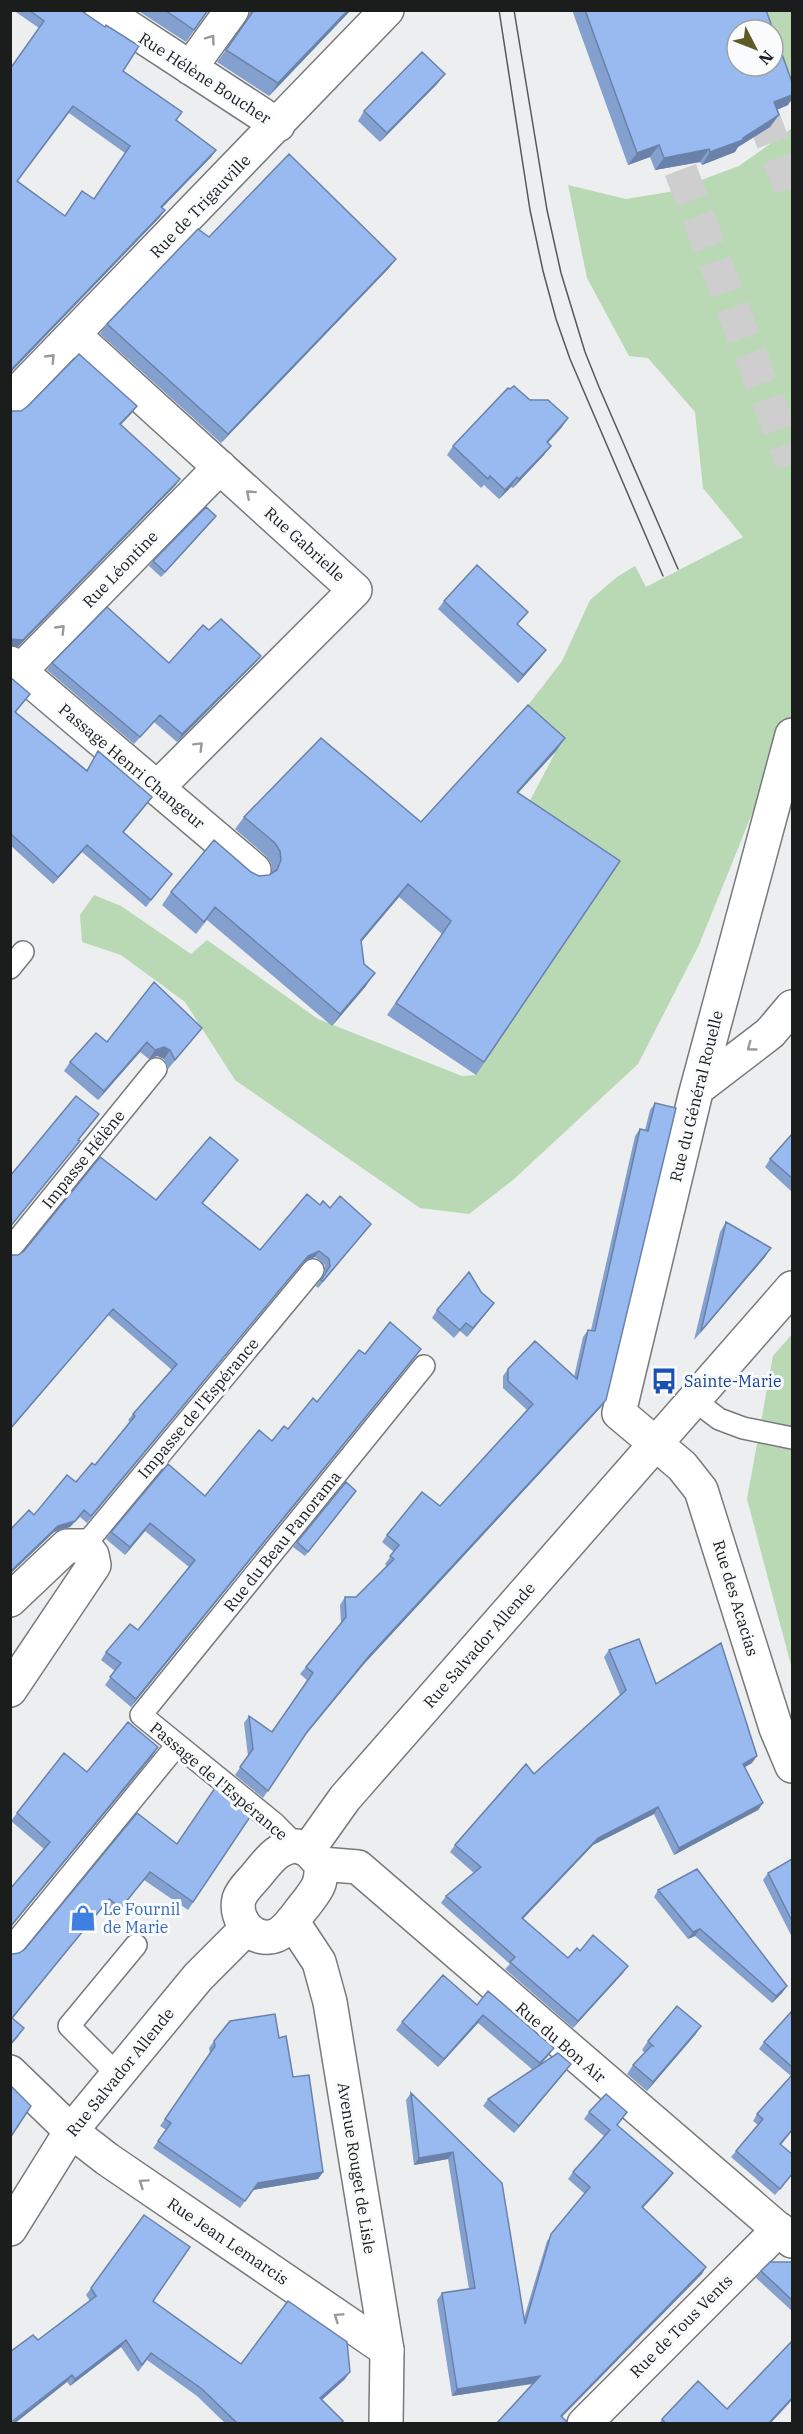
<svg xmlns="http://www.w3.org/2000/svg" width="803" height="2434" viewBox="0 0 803 2434" font-family="'IBM Plex Serif',serif">
<rect width="100%" height="100%" fill="#edeeef"/>
<path fill="#b8d9b4" d="M 762,11 L 792,11 L 792,740 L 781,742 L 699,945 L 638,1064 L 513,1180 L 469,1214 L 420,1208 L 235,1080 L 185,1002 L 121,955 L 82,942 L 80,915 L 94,895 L 121,906 L 191,954 L 207,940 L 318,1019 L 462,1076 L 476,1075 L 523,814 L 556,751 L 519,717 L 562,661 L 590,600 L 617,577 L 635,566 L 646,587 L 743,537 L 703,488 L 695,412 L 648,358 L 629,356 L 587,278 L 568,185 L 626,199 L 669,192 L 739,166 L 791,129 L 792,98 L 773,30 Z
M 792,1334 L 792,1669 L 747,1499 L 773,1356 Z"/>
<g fill="none" stroke-linecap="round" stroke-linejoin="round">
<path stroke="#cececf" stroke-width="33" stroke-dasharray="33 16" stroke-linecap="butt" d="M 744,66 L 792,193
M 663,124 L 792,464"/>
<g stroke="#78797a" stroke-width="24">
<path id="service" d="M 10,968 L 23,952
M 10,1249 L 156,1069
M 694,1400 L 719,1419 L 743,1428 L 792,1438
M 84,1546 L 313,1270
M 297,1846 L 274,1823 L 141,1715 L 424,1366
M 10,1949 L 177,1745
M 117,2074 L 69,2026 L 136,1945"/>
</g>
<g stroke="#78797a" stroke-width="36">
<path id="minor" d="M 102,10 L 278,125
M 190,68 L 232,10
M 74,335 L 355,590 L 157,788
M 10,400 L 387,10
M 10,663 L 254,870
M 20,671 L 220,467
M 792,735 L 695,1096 L 619,1413 L 682,1466 L 701,1490 L 776,1728 L 792,1766
M 697,1089 L 770,1033 L 792,1007
M 10,1600 L 67,1546 L 84,1546 L 92,1555 L 94,1565 L 10,1690
M 321,1864 L 358,1867 L 792,2241
M 10,2072 L 71,2131 L 107,2159 L 387,2350
M 584,2424 L 779,2229"/>
</g>
<g stroke="#78797a" stroke-width="36">
<path id="tertiary" d="M 297,1846 L 308,1850 L 321,1864 C 322,1885 317,1889 305,1905 C 297,1914 289,1929 277,1935 C 254,1945 234,1920 239,1899 C 242,1890 249,1884 255,1877 C 268,1862 276,1847 297,1846 Z
M 308,1850 L 345,1798 L 792,1288
M 292,1921 L 319,1962 L 330,2002 L 387,2350 L 386,2424
M 10,2229 L 71,2131 L 198,1977 L 246,1929"/>
</g>
<use href="#service" stroke="#fff" stroke-width="21"/>
<use href="#minor" stroke="#fff" stroke-width="33"/>
<use href="#tertiary" stroke="#fff" stroke-width="33"/>
<path stroke="#575859" stroke-width="1.5" d="M 499,10 L 530,210 L 543,271 L 556,319 L 570,359 L 663,576
M 514,10 L 547,210 L 561,273 L 585,352 L 599,387 L 678,569"/>
</g>
<path fill="#83a0cf" fill-rule="evenodd" d="M 13,10 L 80,10 L 123,71 L 176,120 L 216,150 L 211,157 L 162,208 L 160,217 L 10,373 L 10,69 L 39,28 ZM 69,113 L 125,153 L 94,199 L 65,216 L 18,181 Z
M 137,10 L 209,10 L 186,42 Z
M 250,10 L 289,11 L 351,10 L 269,96 L 217,62 L 248,20 Z
M 572,10 L 766,10 L 788,105 L 777,110 L 770,127 L 738,147 L 735,152 L 702,165 L 700,162 L 655,170 L 650,157 L 628,165 Z
M 438,83 L 380,142 L 358,121 L 364,111 Z
M 209,237 L 396,259 L 389,268 L 221,443 L 100,334 L 107,324 Z
M 530,400 L 562,427 L 548,443 L 544,455 L 513,488 L 511,487 L 499,499 L 484,485 L 481,488 L 447,455 L 453,446 Z
M 213,520 L 161,577 L 149,566 L 153,561 Z
M 444,601 L 528,612 L 518,624 L 540,658 L 518,683 L 438,609 Z
M 209,630 L 255,663 L 177,742 L 154,722 L 134,744 L 47,670 L 52,663 L 169,663 Z
M 10,677 L 30,694 L 16,712 L 87,770 L 98,751 L 147,804 L 124,832 L 172,874 L 146,907 L 82,852 L 53,884 L 10,845 Z
M 565,738 L 556,751 L 518,793 L 620,861 L 476,1075 L 387,1015 L 442,934 L 399,897 L 361,942 L 366,986 L 332,1026 L 207,920 L 196,934 L 162,905 L 171,892 L 251,872 L 259,876 L 269,875 L 272,873 L 271,863 L 266,856 L 235,829 L 244,817 L 421,822 Z
M 195,1037 L 168,1069 L 164,1059 L 157,1056 L 149,1059 L 140,1052 L 98,1100 L 64,1071 L 70,1062 L 107,1042 Z
M 655,1103 L 606,1400 L 601,1407 L 364,1664 L 304,1737 L 263,1798 L 235,1775 L 248,1756 L 244,1723 L 249,1716 L 272,1732 L 307,1680 L 300,1674 L 341,1624 L 340,1605 L 345,1597 L 356,1597 L 387,1566 L 385,1564 L 394,1552 L 382,1542 L 387,1535 L 440,1506 L 527,1410 L 503,1388 L 503,1376 L 508,1369 L 574,1377 L 583,1337 L 588,1330 L 591,1330 L 635,1136 L 640,1129 L 645,1130 L 650,1110 Z
M 792,1134 L 792,1192 L 765,1167 L 770,1159 Z
M 238,1160 L 203,1203 L 260,1250 L 320,1205 L 330,1208 L 366,1230 L 318,1288 L 316,1286 L 325,1273 L 325,1265 L 315,1257 L 303,1262 L 87,1523 L 80,1517 L 70,1527 L 54,1532 L 10,1574 L 10,1530 L 34,1515 L 76,1482 L 95,1465 L 130,1422 L 128,1420 L 133,1414 L 172,1370 L 108,1315 L 10,1430 L 10,1254 L 12,1255 L 18,1255 L 156,1200 Z
M 726,1222 L 765,1257 L 694,1340 L 720,1232 Z
M 437,1310 L 488,1311 L 467,1337 L 460,1331 L 454,1338 L 432,1318 Z
M 421,1349 L 131,1707 L 105,1685 L 115,1671 L 101,1660 L 106,1652 L 138,1630 L 189,1567 L 145,1531 L 125,1555 L 106,1539 L 111,1532 L 205,1496 L 288,1429 L 317,1402 L 365,1354 Z
M 356,1491 L 305,1556 L 293,1547 L 297,1542 Z
M 609,1650 L 656,1684 L 752,1763 L 745,1767 L 763,1803 L 758,1810 L 674,1855 L 654,1814 L 593,1845 L 523,1919 L 568,1958 L 580,1951 L 623,1973 L 573,2028 L 505,1969 L 510,1964 L 441,1903 L 446,1896 L 474,1873 L 450,1852 L 455,1845 L 620,1695 L 604,1657 Z
M 153,1755 L 10,1928 L 10,1889 L 44,1849 L 11,1821 L 17,1813 L 87,1772 Z
M 254,1811 L 188,1910 L 144,1880 L 115,1916 L 103,1906 L 13,2018 L 19,2036 L 10,2046 L 10,1953 L 13,1954 L 19,1953 L 177,1844 Z
M 792,1859 L 792,1937 L 763,1880 L 768,1873 Z
M 658,1890 L 787,1986 L 782,1993 L 772,2003 L 695,1936 L 688,1939 L 654,1897 Z
M 477,2005 L 548,2056 L 540,2065 L 566,2071 L 514,2133 L 483,2106 L 488,2099 L 533,2070 L 478,2023 L 438,2067 L 396,2030 L 402,2022 Z
M 792,2011 L 792,2131 L 781,2145 L 792,2175 L 775,2195 L 731,2157 L 758,2125 L 753,2121 L 757,2114 L 791,2076 L 759,2049 L 764,2042 Z
M 701,2026 L 695,2035 L 647,2091 L 627,2074 L 633,2065 L 645,2053 L 642,2050 L 648,2041 Z
M 279,2038 L 293,2077 L 323,2172 L 318,2179 L 253,2190 L 240,2208 L 153,2148 L 166,2130 L 160,2126 L 210,2053 L 209,2048 L 214,2041 Z
M 411,2093 L 502,2183 L 524,2318 L 547,2241 L 585,2194 L 568,2179 L 573,2172 L 604,2136 L 584,2119 L 589,2112 L 627,2112 L 617,2125 L 668,2180 L 643,2208 L 702,2274 L 496,2424 L 533,2384 L 452,2396 L 437,2300 L 442,2293 L 469,2289 L 448,2159 L 414,2165 L 406,2100 Z
M 144,2215 L 153,2301 L 241,2364 L 345,2379 L 322,2400 L 343,2421 L 341,2424 L 226,2424 L 197,2396 L 147,2360 L 138,2372 L 121,2347 L 70,2386 L 38,2340 L 90,2301 L 86,2295 Z
M 792,2262 L 792,2311 L 756,2278 L 761,2271 Z
M 727,2409 L 770,2424 L 659,2424 L 662,2419 Z"/>
<path fill="#6a82a9" d="M 348,10 L 351,10 L 269,96 L 278,83 Z
M 445,74 L 438,83 L 380,142 L 387,133 Z
M 792,95 L 792,99 L 788,105 L 766,114 L 774,102 Z
M 779,115 L 770,127 L 738,147 L 735,152 L 702,165 L 710,152 L 743,138 Z
M 659,145 L 650,157 L 628,165 L 637,153 Z
M 709,149 L 700,162 L 655,170 L 664,158 Z
M 216,150 L 211,157 L 156,214 L 161,207 Z
M 165,210 L 160,217 L 10,373 L 10,371 Z
M 396,259 L 389,268 L 221,443 L 228,434 Z
M 137,406 L 132,413 L 115,431 L 120,424 Z
M 568,418 L 562,427 L 540,451 L 547,442 Z
M 551,446 L 544,455 L 513,488 L 519,479 Z
M 517,477 L 511,487 L 499,499 L 505,490 Z
M 180,479 L 175,486 L 18,647 L 10,646 L 10,639 Z
M 216,516 L 213,520 L 161,577 L 165,572 Z
M 546,650 L 540,658 L 518,683 L 523,675 Z
M 261,656 L 255,663 L 177,742 L 182,734 Z
M 565,738 L 556,751 L 508,804 L 517,792 Z
M 87,845 L 82,852 L 53,884 L 58,877 Z
M 408,884 L 399,897 L 352,953 L 361,940 Z
M 375,973 L 366,986 L 332,1026 L 340,1014 Z
M 147,1042 L 140,1052 L 98,1100 L 104,1091 Z
M 164,1047 L 170,1050 L 164,1059 L 157,1056 L 149,1059 L 155,1050 Z
M 371,1224 L 366,1230 L 318,1288 L 323,1281 Z
M 771,1248 L 765,1257 L 694,1340 L 701,1331 Z
M 319,1251 L 315,1257 L 303,1262 L 87,1523 L 308,1256 Z
M 494,1303 L 488,1311 L 467,1337 L 473,1328 Z
M 113,1309 L 108,1315 L 10,1430 L 10,1429 Z
M 421,1349 L 416,1356 L 131,1707 L 136,1699 Z
M 606,1400 L 601,1407 L 364,1664 L 302,1739 L 369,1656 Z
M 84,1510 L 70,1527 L 54,1532 L 10,1574 L 10,1572 L 58,1526 Z
M 150,1523 L 145,1531 L 125,1555 L 130,1547 Z
M 158,1747 L 153,1755 L 10,1928 L 10,1927 Z
M 757,1756 L 752,1763 L 738,1771 L 743,1764 Z
M 763,1803 L 758,1810 L 674,1855 L 679,1848 Z
M 658,1807 L 654,1814 L 593,1845 L 517,1925 L 522,1918 L 598,1838 Z
M 700,1929 L 695,1936 L 688,1939 L 693,1932 Z
M 628,1966 L 623,1973 L 573,2028 L 578,2021 Z
M 787,1986 L 782,1993 L 772,2003 L 776,1996 Z
M 483,2015 L 478,2023 L 438,2067 L 444,2059 Z
M 701,2026 L 695,2035 L 647,2091 L 653,2082 Z
M 554,2048 L 548,2056 L 534,2071 L 540,2063 Z
M 571,2064 L 566,2071 L 514,2133 L 519,2126 Z
M 453,2152 L 448,2159 L 414,2165 L 419,2158 Z
M 323,2172 L 318,2179 L 253,2190 L 240,2208 L 258,2183 Z
M 673,2173 L 668,2180 L 637,2214 L 642,2207 Z
M 706,2267 L 702,2274 L 556,2423 L 561,2416 Z
M 126,2340 L 121,2347 L 70,2386 L 75,2379 Z
M 350,2372 L 345,2379 L 316,2405 L 320,2398 Z
M 72,2375 L 67,2382 L 14,2424 L 10,2424 Z
M 540,2376 L 535,2383 L 452,2396 L 457,2389 Z
M 792,2398 L 792,2400 L 770,2424 L 768,2424 Z"/>
<path fill="#98baf1" stroke="#6a82a9" stroke-width="1.5" fill-rule="evenodd" d="M 29,10 L 80,10 L 105,27 L 106,25 L 139,46 L 123,71 L 182,112 L 176,120 L 216,150 L 161,207 L 165,210 L 10,371 L 10,69 L 44,21 ZM 73,106 L 130,146 L 94,199 L 82,191 L 65,216 L 17,181 Z
M 165,10 L 208,10 L 194,30 Z
M 254,10 L 289,11 L 348,10 L 278,83 L 226,50 Z
M 585,10 L 766,10 L 792,82 L 792,95 L 774,102 L 779,115 L 743,138 L 743,140 L 710,152 L 709,149 L 664,158 L 659,145 L 637,153 ZM 737,30 L 773,30 L 773,66 L 737,66 Z
M 422,52 L 445,74 L 387,133 L 364,111 Z
M 289,154 L 396,259 L 228,434 L 107,324 L 198,229 L 209,237 Z
M 79,354 L 137,406 L 120,424 L 180,479 L 23,640 L 10,639 L 10,411 L 21,411 L 28,406 Z
M 514,386 L 530,400 L 548,400 L 568,418 L 547,442 L 551,446 L 519,479 L 517,477 L 505,490 L 490,476 L 488,479 L 453,446 L 508,388 L 510,389 Z
M 206,507 L 216,516 L 165,572 L 153,561 Z
M 477,565 L 528,612 L 517,624 L 546,650 L 523,675 L 444,601 Z
M 107,607 L 169,663 L 203,625 L 209,630 L 221,619 L 261,656 L 182,734 L 160,715 L 140,737 L 52,663 Z
M 10,677 L 30,694 L 15,712 L 87,771 L 98,751 L 152,797 L 123,832 L 172,874 L 151,900 L 87,845 L 58,877 L 10,833 Z
M 528,705 L 565,738 L 517,792 L 620,861 L 484,1062 L 396,1003 L 451,921 L 408,884 L 361,940 L 364,964 L 375,973 L 340,1014 L 215,907 L 204,922 L 171,892 L 214,840 L 251,872 L 259,876 L 269,875 L 277,870 L 281,860 L 280,851 L 275,843 L 244,817 L 321,738 L 421,822 Z
M 154,982 L 202,1028 L 175,1060 L 170,1050 L 164,1047 L 155,1050 L 147,1042 L 104,1091 L 70,1062 L 96,1033 L 107,1042 Z
M 76,1096 L 99,1114 L 78,1140 L 80,1141 L 10,1227 L 10,1176 Z
M 655,1103 L 676,1108 L 606,1400 L 369,1656 L 307,1732 L 268,1791 L 240,1767 L 253,1749 L 249,1716 L 272,1732 L 313,1673 L 306,1667 L 346,1617 L 345,1597 L 356,1597 L 394,1559 L 390,1556 L 399,1545 L 387,1535 L 422,1492 L 440,1506 L 533,1404 L 508,1381 L 508,1369 L 535,1341 L 577,1379 L 588,1330 L 595,1331 L 640,1129 L 648,1131 Z
M 792,1134 L 792,1178 L 770,1159 Z
M 210,1137 L 238,1160 L 202,1203 L 260,1250 L 307,1194 L 320,1205 L 323,1201 L 330,1208 L 340,1196 L 371,1224 L 323,1281 L 321,1280 L 330,1266 L 329,1259 L 319,1251 L 308,1256 L 91,1516 L 84,1510 L 75,1521 L 58,1526 L 10,1572 L 10,1530 L 29,1510 L 34,1515 L 67,1475 L 76,1482 L 92,1463 L 95,1465 L 135,1416 L 133,1414 L 177,1364 L 113,1309 L 10,1429 L 10,1254 L 12,1255 L 18,1255 L 24,1251 L 100,1157 L 156,1200 Z
M 726,1222 L 771,1248 L 701,1331 Z
M 469,1272 L 481,1292 L 494,1303 L 473,1328 L 466,1323 L 460,1330 L 437,1310 Z
M 390,1322 L 421,1349 L 136,1699 L 110,1677 L 121,1663 L 106,1652 L 130,1624 L 138,1630 L 195,1560 L 150,1523 L 130,1547 L 111,1532 L 168,1464 L 205,1496 L 259,1430 L 272,1441 L 284,1426 L 288,1429 L 313,1398 L 317,1402 L 359,1350 L 365,1354 Z
M 346,1482 L 356,1491 L 308,1552 L 297,1542 Z
M 639,1639 L 656,1684 L 721,1643 L 757,1756 L 743,1764 L 763,1803 L 679,1848 L 658,1807 L 598,1838 L 522,1918 L 568,1958 L 577,1948 L 580,1951 L 593,1935 L 628,1966 L 578,2021 L 510,1962 L 515,1957 L 446,1896 L 481,1867 L 455,1845 L 526,1764 L 534,1774 L 626,1690 L 609,1650 Z
M 128,1722 L 158,1747 L 10,1927 L 10,1889 L 50,1842 L 17,1813 L 64,1753 L 87,1772 Z
M 219,1782 L 254,1811 L 193,1902 L 150,1872 L 121,1908 L 109,1899 L 12,2018 L 24,2028 L 10,2045 L 10,1953 L 13,1954 L 19,1953 L 25,1949 L 137,1813 L 177,1844 Z
M 792,1859 L 792,1921 L 768,1873 Z
M 697,1869 L 787,1986 L 776,1996 L 700,1929 L 693,1932 L 658,1890 Z
M 443,1975 L 477,2005 L 488,1991 L 554,2048 L 540,2063 L 483,2015 L 444,2059 L 402,2022 Z
M 677,2006 L 701,2026 L 653,2082 L 633,2065 L 652,2045 L 654,2047 L 648,2041 Z
M 792,2011 L 792,2067 L 764,2042 Z
M 275,2014 L 279,2038 L 286,2036 L 293,2077 L 309,2075 L 323,2172 L 258,2183 L 245,2201 L 158,2141 L 171,2123 L 165,2119 L 215,2046 L 214,2041 L 230,2021 Z
M 558,2053 L 571,2064 L 519,2126 L 488,2099 Z
M 792,2075 L 792,2130 L 780,2144 L 792,2154 L 792,2174 L 780,2189 L 736,2151 L 763,2119 L 757,2114 Z
M 10,2085 L 31,2106 L 10,2138 Z
M 411,2093 L 502,2183 L 525,2324 L 551,2234 L 590,2187 L 573,2172 L 610,2130 L 589,2112 L 606,2094 L 627,2112 L 617,2125 L 673,2173 L 642,2207 L 706,2267 L 561,2416 L 569,2424 L 496,2424 L 540,2376 L 457,2389 L 442,2293 L 475,2288 L 453,2152 L 419,2158 Z
M 144,2215 L 190,2247 L 153,2301 L 241,2364 L 288,2301 L 347,2342 L 350,2372 L 320,2398 L 343,2421 L 340,2424 L 238,2424 L 202,2389 L 151,2353 L 142,2365 L 126,2340 L 75,2379 L 72,2375 L 10,2423 L 10,2352 L 33,2335 L 38,2340 L 96,2296 L 91,2288 Z
M 770,2262 L 792,2262 L 792,2300 L 761,2271 Z
M 792,2341 L 792,2398 L 768,2424 L 666,2424 L 662,2419 L 698,2381 L 727,2409 Z"/>
<defs><path id="oneway-chevron" d="M-2-3.5L2.5 0L-2 3.5" fill="none" stroke-width="1.6" stroke-linecap="round" stroke-linejoin="round" transform="scale(1.5)"/></defs>
<g stroke="#989999">
<use href="#oneway-chevron" transform="translate(211 39) rotate(-54)"/>
<use href="#oneway-chevron" transform="translate(51 358) rotate(-46)"/>
<use href="#oneway-chevron" transform="translate(250 494) rotate(-138)"/>
<use href="#oneway-chevron" transform="translate(61 629) rotate(-46)"/>
<use href="#oneway-chevron" transform="translate(199 746) rotate(-45)"/>
<use href="#oneway-chevron" transform="translate(751 1047) rotate(144)"/>
<use href="#oneway-chevron" transform="translate(143 2183) rotate(-146)"/>
<use href="#oneway-chevron" transform="translate(338 2317) rotate(-146)"/>
</g>
<defs>
<g id="bus-bare" transform="scale(2.07)"><path d="M-5-6H5V4H4V6H2V4H-2V6H-4V4H-5ZM-3.5-4V0h7V-4ZM-3.5 1.2v1.5H-2V1.2ZM2 1.2v1.5H3.5V1.2Z" fill="#1a4fb4" stroke="#fafbfd" stroke-width="2.5" paint-order="stroke"/></g>
<g id="shop-bare" transform="scale(2.07)"><path d="M-5-2.5h2.3a2.7 3.5 0 0 1 5.4 0H5L5.5 6h-11ZM-1.5-2.5h3a1.5 2.3 0 0 0-3 0Z" fill="#3f7fe0" stroke="#fafbfd" stroke-width="2.5" paint-order="stroke"/></g>
</defs>
<g fill-rule="evenodd">
<use href="#bus-bare" x="664" y="1381"/>
<use href="#shop-bare" x="83" y="1918"/>
</g>
<g text-anchor="middle" stroke-width="6" stroke-linejoin="round" paint-order="stroke">
<g font-size="16" fill="#1b1c1c" stroke="#fafbfd">
<text transform="translate(205 78) rotate(33)" y="6">Rue Hélène Boucher</text>
<text transform="translate(200 206) rotate(-46)" y="6">Rue de Trigauville</text>
<text transform="translate(305 544) rotate(42)" y="6">Rue Gabrielle</text>
<text transform="translate(120 569) rotate(-46)" y="6">Rue Léontine</text>
<text transform="translate(132 766) rotate(40)" y="6">Passage Henri Changeur</text>
<text transform="translate(696 1096) rotate(-76)" y="6">Rue du Général Rouelle</text>
<text transform="translate(83 1159) rotate(-51)" y="6">Impasse Hélène</text>
<text transform="translate(198 1408) rotate(-50)" y="6">Impasse de l'Espérance</text>
<text transform="translate(282 1541) rotate(-51)" y="6">Rue du Beau Panorama</text>
<text transform="translate(736 1598) rotate(73)" y="6">Rue des Acacias</text>
<text transform="translate(479 1645) rotate(-49)" y="6">Rue Salvador Allende</text>
<text transform="translate(219 1781) rotate(40)" y="6">Passage de l'Espérance</text>
<text transform="translate(561 2042) rotate(41)" y="6">Rue du Bon Air</text>
<text transform="translate(120 2072) rotate(-51)" y="6">Rue Salvador Allende</text>
<text transform="translate(357 2168) rotate(81)" y="6">Avenue Rouget de Lisle</text>
<text transform="translate(228 2241) rotate(34)" y="6">Rue Jean Lemarcis</text>
<text transform="translate(681 2326) rotate(-45)" y="6">Rue de Tous Vents</text>
</g>
<g font-size="16" fill="#164399" stroke="#fafbfd" text-anchor="start">
<text x="684" y="1387">Sainte-Marie</text>
</g>
<g font-size="16" fill="#366cbe" stroke="#fafbfd" text-anchor="start">
<text x="103" y="1915">Le Fournil<tspan x="103" dy="18">de Marie</tspan></text>
</g>
</g>
<rect width="803" height="2434" fill="none" stroke="#1b1c1c" stroke-width="24"/>
<g transform="translate(755 48) rotate(132)"><circle r="28" fill="#fafbfd" stroke="#a1a2a3" stroke-width="1.5"/>
<path d="M0-4.5L10 22L0 15L-10 22Z" fill="#5e5a26"/>
<text y="-9" font-size="16" font-weight="bold" text-anchor="middle" fill="#1b1c1c">N</text>
</g>
</svg>
